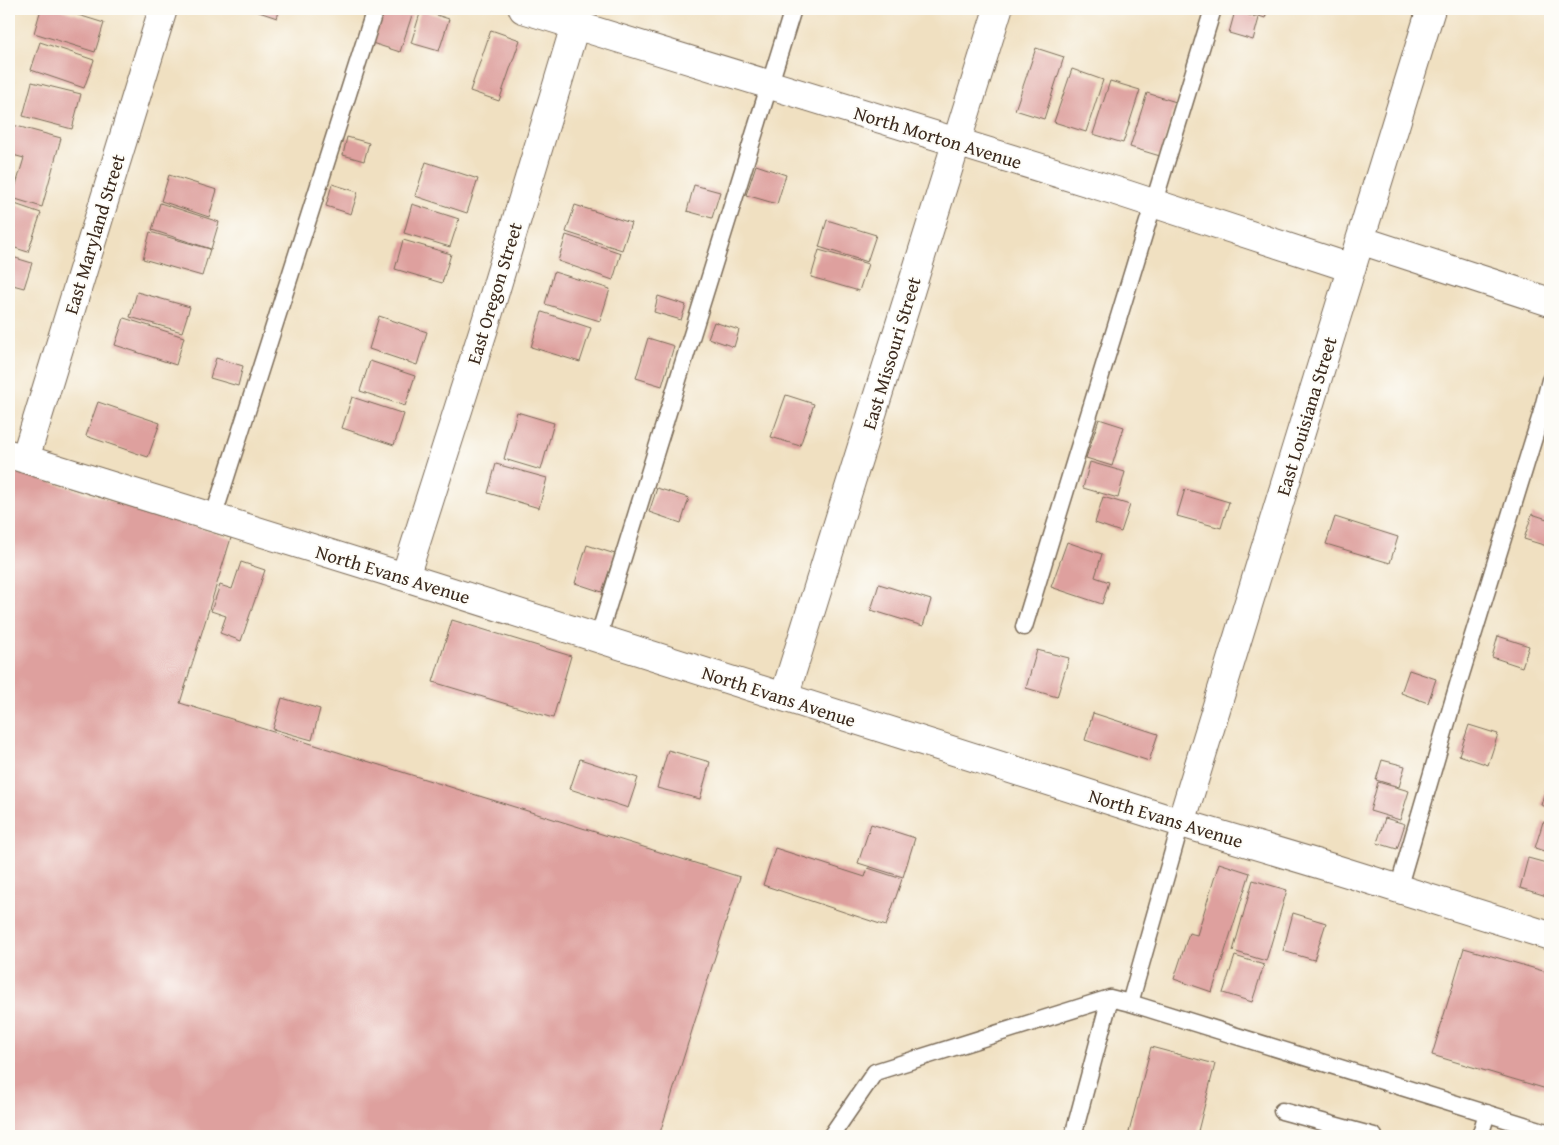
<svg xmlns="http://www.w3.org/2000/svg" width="1559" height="1145" viewBox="0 0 1559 1145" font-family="'Gentium Book Plus',serif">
<rect width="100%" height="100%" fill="#fdfcf7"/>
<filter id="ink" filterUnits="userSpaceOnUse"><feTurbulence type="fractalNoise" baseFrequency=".02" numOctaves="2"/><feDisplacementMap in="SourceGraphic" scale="10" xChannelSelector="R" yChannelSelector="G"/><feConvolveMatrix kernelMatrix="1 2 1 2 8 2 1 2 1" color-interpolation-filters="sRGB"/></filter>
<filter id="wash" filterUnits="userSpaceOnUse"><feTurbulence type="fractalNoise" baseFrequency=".0096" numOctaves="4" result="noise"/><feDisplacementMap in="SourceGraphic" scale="20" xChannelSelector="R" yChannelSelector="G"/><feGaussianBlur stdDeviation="1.12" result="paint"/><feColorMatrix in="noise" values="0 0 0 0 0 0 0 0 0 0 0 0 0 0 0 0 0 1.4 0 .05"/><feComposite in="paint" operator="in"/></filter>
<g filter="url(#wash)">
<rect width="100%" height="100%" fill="#f0e0c1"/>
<g id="blocks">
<path fill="#dea09e" d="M 41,9 L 59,9 L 104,23 L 95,52 L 34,33 Z
M 250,9 L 280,9 L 277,18 Z
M 383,9 L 414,9 L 400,52 L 372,43 Z
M 1241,9 L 1268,9 L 1265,18 L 1241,10 Z
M 421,10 L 449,19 L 439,51 L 411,43 Z
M 1235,11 L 1259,18 L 1253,40 L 1229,33 Z
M 491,30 L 520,40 L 499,101 L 470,91 Z
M 40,42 L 94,60 L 84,88 L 31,70 Z
M 1036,48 L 1064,57 L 1044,119 L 1015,110 Z
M 1072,69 L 1103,80 L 1086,132 L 1054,122 Z
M 1110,81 L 1140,90 L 1123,143 L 1093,134 Z
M 32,82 L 81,94 L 72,129 L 23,116 Z
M 1147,93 L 1176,102 L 1160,156 L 1130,147 Z
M 9,124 L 61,138 L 42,207 L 12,198 L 24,158 L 9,154 Z
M 347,137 L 369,143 L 364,161 L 343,155 Z
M 426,162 L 478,179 L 467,213 L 415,196 Z
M 756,165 L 786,175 L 777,204 L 746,195 Z
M 169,175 L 217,190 L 209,217 L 161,201 Z
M 332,184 L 358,192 L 351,214 L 326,206 Z
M 694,185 L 720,192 L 712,218 L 687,211 Z
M 9,202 L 41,213 L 28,252 L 9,246 Z
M 160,203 L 219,222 L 211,249 L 152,230 Z
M 412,204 L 459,219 L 450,247 L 404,233 Z
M 575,205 L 631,223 L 622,250 L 566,232 Z
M 827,220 L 876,235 L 867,262 L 819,247 Z
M 150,232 L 210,249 L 202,276 L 143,259 Z
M 566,235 L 621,253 L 613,280 L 558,261 Z
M 403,240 L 451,254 L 442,283 L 395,269 Z
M 819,250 L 868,264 L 859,291 L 811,277 Z
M 9,256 L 32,263 L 24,288 L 9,284 Z
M 554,272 L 610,289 L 600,321 L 545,304 Z
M 137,292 L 190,307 L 182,332 L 130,317 Z
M 658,296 L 686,305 L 681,320 L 654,312 Z
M 542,312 L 591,328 L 580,362 L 531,347 Z
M 379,316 L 427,332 L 417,365 L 369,349 Z
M 124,318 L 184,337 L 176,365 L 115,345 Z
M 714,322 L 739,330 L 734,347 L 708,338 Z
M 648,338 L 674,346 L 662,386 L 636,378 Z
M 216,358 L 243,366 L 238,386 L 210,378 Z
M 370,361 L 415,376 L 405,406 L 360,391 Z
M 786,395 L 814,404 L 800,446 L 771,437 Z
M 352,397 L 404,414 L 394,445 L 342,428 Z
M 98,402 L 160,423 L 148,457 L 86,436 Z
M 517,412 L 554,423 L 541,470 L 504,459 Z
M 1099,419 L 1124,427 L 1112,466 L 1086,458 Z
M 1090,462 L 1125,472 L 1118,498 L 1083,488 Z
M 496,464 L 547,478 L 539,508 L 488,493 Z
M 9,469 L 231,538 L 180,703 L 740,877 L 659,1136 L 9,1136 Z
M 657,488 L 689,498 L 681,523 L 649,512 Z
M 1185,489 L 1229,502 L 1221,528 L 1177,516 Z
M 1103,497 L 1130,505 L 1121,532 L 1095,523 Z
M 1532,514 L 1550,520 L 1550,547 L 1524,539 Z
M 1335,517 L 1398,537 L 1390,563 L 1326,544 Z
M 1067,542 L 1102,554 L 1095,577 L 1109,582 L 1102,604 L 1051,587 Z
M 587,545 L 615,554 L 602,592 L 575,583 Z
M 241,562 L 265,570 L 241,641 L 220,633 L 226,616 L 211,611 L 220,585 L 232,589 Z
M 879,584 L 931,600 L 923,626 L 871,610 Z
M 452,620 L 571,656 L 553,718 L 433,682 Z
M 1498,636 L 1529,646 L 1522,667 L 1492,657 Z
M 1037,650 L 1069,658 L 1057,697 L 1026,688 Z
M 1409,670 L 1436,679 L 1428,703 L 1401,693 Z
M 282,698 L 320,709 L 312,740 L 273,729 Z
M 1093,713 L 1158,734 L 1149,761 L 1085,740 Z
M 1469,725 L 1498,734 L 1488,765 L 1459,755 Z
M 668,750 L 710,762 L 700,799 L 657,788 Z
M 580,759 L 638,778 L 628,808 L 570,789 Z
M 1382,760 L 1405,766 L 1399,787 L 1376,780 Z
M 1378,782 L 1409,791 L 1400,820 L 1370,811 Z
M 1546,788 L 1550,789 L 1550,808 L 1541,805 Z
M 1385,818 L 1405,824 L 1397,849 L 1377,843 Z
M 1543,822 L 1550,824 L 1550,853 L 1535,848 Z
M 871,824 L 915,838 L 903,877 L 858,863 Z
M 775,848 L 865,877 L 868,868 L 902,879 L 886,926 L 763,885 Z
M 1528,858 L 1550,864 L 1550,897 L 1520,888 Z
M 1219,863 L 1250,873 L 1212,992 L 1174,979 L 1189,933 L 1197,935 Z
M 1253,880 L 1287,890 L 1266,961 L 1233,951 Z
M 1293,913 L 1326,923 L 1314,960 L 1283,951 Z
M 1464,948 L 1550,973 L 1550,1090 L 1432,1055 Z
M 1235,956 L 1264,965 L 1252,1002 L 1223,993 Z
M 1151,1047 L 1215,1064 L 1198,1131 L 1217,1136 L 1128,1136 Z"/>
</g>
</g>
<g filter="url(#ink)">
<use href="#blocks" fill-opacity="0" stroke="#7a6a57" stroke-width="1"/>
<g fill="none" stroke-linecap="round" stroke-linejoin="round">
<g stroke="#7a6a57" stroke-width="19">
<path id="service" d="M 213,518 L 375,9
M 1024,627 L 1213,9
M 598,638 L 793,9
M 1398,889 L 1459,681 L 1541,415 L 1550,380
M 1130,1003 L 1181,823
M 1282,1111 L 1374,1136
M 831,1136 L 875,1072 L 1110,998 L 1130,1003 L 1550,1133
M 1073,1136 L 1110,998
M 1480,1136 L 1487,1113"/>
</g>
<g stroke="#7a6a57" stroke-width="30">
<path id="minor" d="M 523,9 L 1116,191 L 1351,268
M 1360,240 L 1550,302
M 9,454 L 405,577 L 1181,823 L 1332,868 L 1550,936
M 25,459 L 163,9
M 405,577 L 485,325 L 580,9
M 784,697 L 998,9
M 1181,823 L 1431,9"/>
</g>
<use href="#service" stroke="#fff" stroke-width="16"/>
<use href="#minor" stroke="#fff" stroke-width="28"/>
</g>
</g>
<g text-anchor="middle" stroke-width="4" stroke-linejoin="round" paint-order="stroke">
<g font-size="19" fill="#3b2a1e" stroke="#fdfcf7">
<text transform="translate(938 137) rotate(17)" y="7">North Morton Avenue</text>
<text transform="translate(94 234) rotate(-73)" y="7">East Maryland Street</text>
<text transform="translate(494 293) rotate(-73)" y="7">East Oregon Street</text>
<text transform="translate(891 353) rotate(-73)" y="7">East Missouri Street</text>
<text transform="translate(1306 416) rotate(-73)" y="7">East Louisiana Street</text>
<text transform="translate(393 574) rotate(17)" y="7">North Evans Avenue</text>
<text transform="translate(779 696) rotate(18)" y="7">North Evans Avenue</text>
<text transform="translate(1166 818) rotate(17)" y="7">North Evans Avenue</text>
</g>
</g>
<rect width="1559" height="1145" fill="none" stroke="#fdfcf7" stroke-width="30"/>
</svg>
